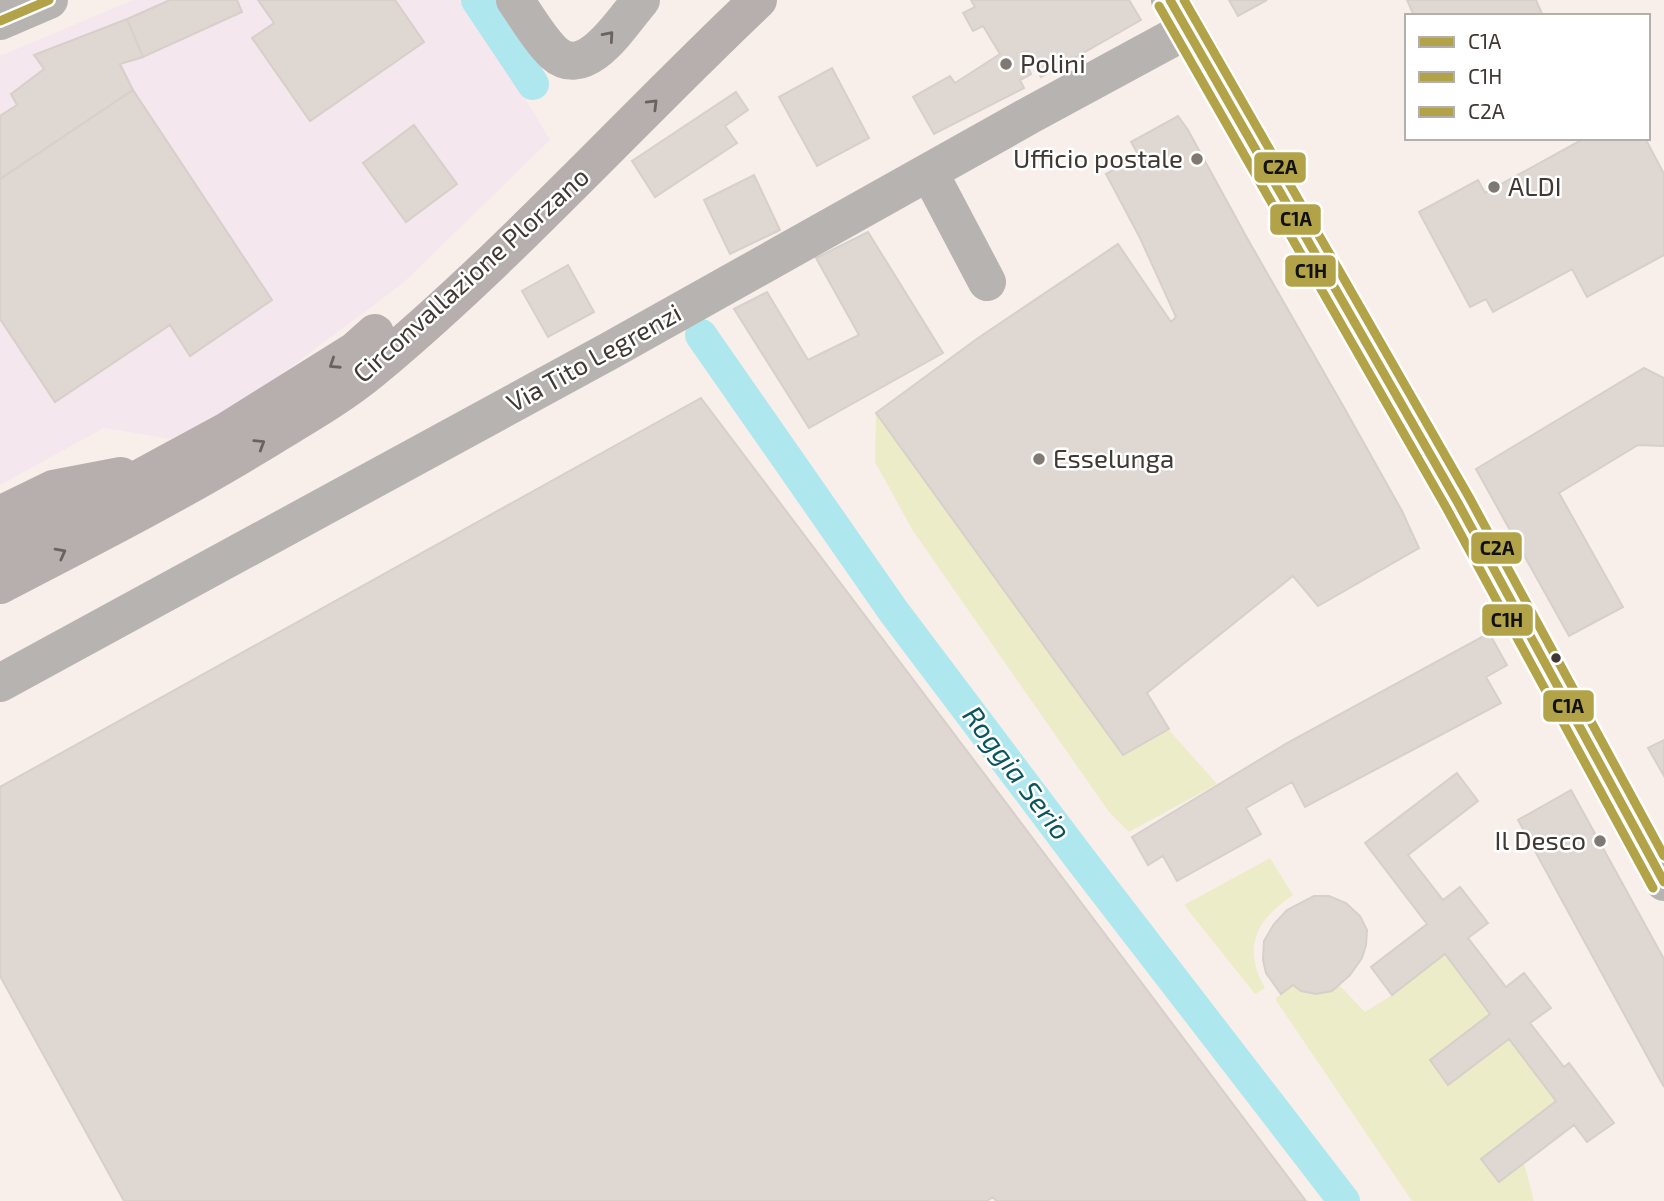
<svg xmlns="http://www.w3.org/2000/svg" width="1664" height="1201" viewBox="0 0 1664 1201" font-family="'Exo 2',sans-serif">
<rect width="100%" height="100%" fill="#f8efea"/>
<path fill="#f5e7ee" d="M 133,0 L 467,0 L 550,140 L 402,284 L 280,375 L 225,410 L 172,439 L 104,428 L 0,485 L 0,56 Z"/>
<path fill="#edecc8" d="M 876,413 L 1123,755 L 1169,730 L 1217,784 L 1129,832 L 1109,812 L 913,531 L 875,462 Z
M 1270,858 L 1293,895 C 1256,920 1242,947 1265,988 L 1255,994 L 1184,905 Z
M 1445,954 L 1490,1014 L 1430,1060 L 1448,1085 L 1509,1039 L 1556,1101 L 1481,1159 L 1499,1182 L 1524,1163 L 1534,1201 L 1412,1201 L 1275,999 L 1293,985 C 1309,995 1323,996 1340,986 L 1365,1012 L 1392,995 Z"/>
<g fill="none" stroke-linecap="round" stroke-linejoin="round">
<path stroke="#afe7ee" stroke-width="32" d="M 477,0 L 533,84
M 701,335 L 894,612 L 1081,860 L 1344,1201"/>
</g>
<path fill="#dfd7d2" stroke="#d6cfca" stroke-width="2" d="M 170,0 L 237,0 L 242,12 L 143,57 L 127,19 Z
M 258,0 L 395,0 L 424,42 L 310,121 L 252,38 L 274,23 Z
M 971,0 L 1129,0 L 1141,20 L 1041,77 L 1028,51 L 1022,52 L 1031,74 L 1020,80 L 1024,88 L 934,134 L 913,97 L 950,76 L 955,83 L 1000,54 L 983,26 L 973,31 L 963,13 L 975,7 Z
M 1229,0 L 1267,0 L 1238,16 Z
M 1407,0 L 1536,0 L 1543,16 L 1414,16 Z
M 127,19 L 143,57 L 120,64 L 133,90 L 0,179 L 0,116 L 17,105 L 11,94 L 44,69 L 34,55 Z
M 832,68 L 869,138 L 817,166 L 779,97 Z
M 133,90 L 272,300 L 190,356 L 170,325 L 55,402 L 0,319 L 0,179 Z
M 736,92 L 748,110 L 725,126 L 737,143 L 655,197 L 632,161 Z
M 1178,116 L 1188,130 L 1247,238 L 1342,404 L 1402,511 L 1419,548 L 1318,606 L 1293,576 L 1147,693 L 1169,729 L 1123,755 L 876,413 L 978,338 L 1118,244 L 1171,322 L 1176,317 L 1140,238 L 1106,174 L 1139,156 L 1131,142 Z
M 414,125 L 457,184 L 406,222 L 363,163 Z
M 1585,138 L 1645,138 L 1664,174 L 1664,255 L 1587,297 L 1572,269 L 1493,312 L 1486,299 L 1470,307 L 1419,212 L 1478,180 L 1485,193 Z
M 754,175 L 780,230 L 730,254 L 704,200 Z
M 868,232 L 943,353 L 809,428 L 734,309 L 767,292 L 808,360 L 859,335 L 816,258 Z
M 568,265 L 594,312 L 548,337 L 522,291 Z
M 1644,368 L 1664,378 L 1664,446 L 1638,445 L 1559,493 L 1623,607 L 1569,636 L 1476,469 Z
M 701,398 L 1306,1201 L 996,1201 L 993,1197 L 987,1201 L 124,1201 L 0,976 L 0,787 Z
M 1489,633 L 1507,665 L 1486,677 L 1501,703 L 1305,807 L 1292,782 L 1246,808 L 1261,834 L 1177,881 L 1163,856 L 1148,865 L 1132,837 L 1287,743 Z
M 1664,740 L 1664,776 L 1648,748 Z
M 1457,773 L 1478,801 L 1408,855 L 1443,900 L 1460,887 L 1488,923 L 1468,938 L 1506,987 L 1524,973 L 1551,1008 L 1530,1023 L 1564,1067 L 1569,1063 L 1614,1123 L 1587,1142 L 1574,1125 L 1499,1182 L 1481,1159 L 1556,1101 L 1509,1039 L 1448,1085 L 1430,1060 L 1490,1014 L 1445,954 L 1392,995 L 1371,967 L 1427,924 L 1365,843 Z
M 1571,790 L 1664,959 L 1664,1087 L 1518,820 Z
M 1314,896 L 1329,896 L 1346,903 L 1360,916 L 1367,930 L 1366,945 L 1362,958 L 1350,975 L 1332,991 L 1316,994 L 1301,991 L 1293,985 L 1281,994 L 1266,973 L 1263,960 L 1264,941 L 1274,924 L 1287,910 Z"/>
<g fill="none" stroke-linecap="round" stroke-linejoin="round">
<path stroke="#b7b3b0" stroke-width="38" d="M 515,0 C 527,17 539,39 554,53 C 586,82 622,22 641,0
M 1170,0 L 1458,503 L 1664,882
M 0,21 L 49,0
M 929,172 L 987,282
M 0,683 L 611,350 L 1032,114 L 1187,30"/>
<path stroke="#b7afad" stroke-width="38" d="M 0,515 L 53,489 L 121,476
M 0,554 L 225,432 L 356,350 L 375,333
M 0,585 C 93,537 185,490 274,435 C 307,415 342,395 372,370 C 509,256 629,122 758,0"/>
<g stroke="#fff" stroke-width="14">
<path id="bus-1" d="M 1170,0 L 1458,503 L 1664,882
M 0,21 L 49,0"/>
</g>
<g stroke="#fff" stroke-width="14">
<path id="bus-2" d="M 1159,6 L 1447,509 L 1653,888"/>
</g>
<g stroke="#fff" stroke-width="14">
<path id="bus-3" d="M 1184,0 L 1469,497 L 1664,856"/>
</g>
<use href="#bus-1" stroke="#b2a349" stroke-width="9"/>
<use href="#bus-2" stroke="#b2a349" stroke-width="9"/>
<use href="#bus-3" stroke="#b2a349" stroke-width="9"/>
</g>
<defs><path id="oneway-chevron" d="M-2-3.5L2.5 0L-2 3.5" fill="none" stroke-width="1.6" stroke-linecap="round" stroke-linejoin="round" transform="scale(1.75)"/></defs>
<use stroke="#6a635f" href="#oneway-chevron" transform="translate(609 36) rotate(-49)"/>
<g stroke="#6a625e">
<use href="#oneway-chevron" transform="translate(653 104) rotate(-45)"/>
<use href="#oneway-chevron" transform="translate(334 364) rotate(147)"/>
<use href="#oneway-chevron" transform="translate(260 444) rotate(-32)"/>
<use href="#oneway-chevron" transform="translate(61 553) rotate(-28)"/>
</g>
<g fill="#807873" stroke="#fff" stroke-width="2.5">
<circle cx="1006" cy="64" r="7"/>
<circle cx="1197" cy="159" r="7"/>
<circle cx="1494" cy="187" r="7"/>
<circle cx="1039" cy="459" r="7"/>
<circle cx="1600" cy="841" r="7"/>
</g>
<circle fill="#403833" stroke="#fff" stroke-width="2.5" cx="1556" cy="658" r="6"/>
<g text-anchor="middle" stroke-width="5" stroke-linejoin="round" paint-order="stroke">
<g font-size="26" fill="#403833" stroke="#fff" text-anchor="start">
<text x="1020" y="73">Polini</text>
<text x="1183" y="168" text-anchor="end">Ufficio postale</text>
<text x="1508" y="196">ALDI</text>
<text x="1053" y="468">Esselunga</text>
<text x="1586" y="850" text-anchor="end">Il Desco</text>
</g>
<g font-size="26" fill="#403833" stroke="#fff">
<text transform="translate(471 275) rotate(-42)" y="9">Circonvallazione Plorzano</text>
<text transform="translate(594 358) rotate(-29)" y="9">Via Tito Legrenzi</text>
</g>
<g font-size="28" font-style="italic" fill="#09555d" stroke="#fff">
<text transform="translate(1017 773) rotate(53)" y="10">Roggia Serio</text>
</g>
</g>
<g stroke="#fff" stroke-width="2.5">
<rect x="1253" y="151" width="54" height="33" rx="7" fill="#b2a349"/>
<rect x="1269" y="203" width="53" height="33" rx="7" fill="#b2a349"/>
<rect x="1284" y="254" width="53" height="34" rx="7" fill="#b2a349"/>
<rect x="1470" y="531" width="53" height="34" rx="7" fill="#b2a349"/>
<rect x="1481" y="603" width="53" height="34" rx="7" fill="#b2a349"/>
<rect x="1542" y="689" width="53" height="34" rx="7" fill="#b2a349"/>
</g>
<g font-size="19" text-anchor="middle" font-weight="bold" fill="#111">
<text x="1280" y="174">C2A</text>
<text x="1296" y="226">C1A</text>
<text x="1311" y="278">C1H</text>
<text x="1497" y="555">C2A</text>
<text x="1507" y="627">C1H</text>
<text x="1568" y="713">C1A</text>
</g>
<rect x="1405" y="14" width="245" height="126" fill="#ffffff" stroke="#b3afad" stroke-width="2"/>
<rect x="1419" y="37" width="35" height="10" fill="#b2a349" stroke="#b3afad" stroke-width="2"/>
<text x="1468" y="49" font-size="21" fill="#403833">C1A</text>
<rect x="1419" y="72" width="35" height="10" fill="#b2a349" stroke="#b3afad" stroke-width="2"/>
<text x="1468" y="84" font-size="21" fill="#403833">C1H</text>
<rect x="1419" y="107" width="35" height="10" fill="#b2a349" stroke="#b3afad" stroke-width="2"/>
<text x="1468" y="119" font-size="21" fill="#403833">C2A</text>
</svg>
